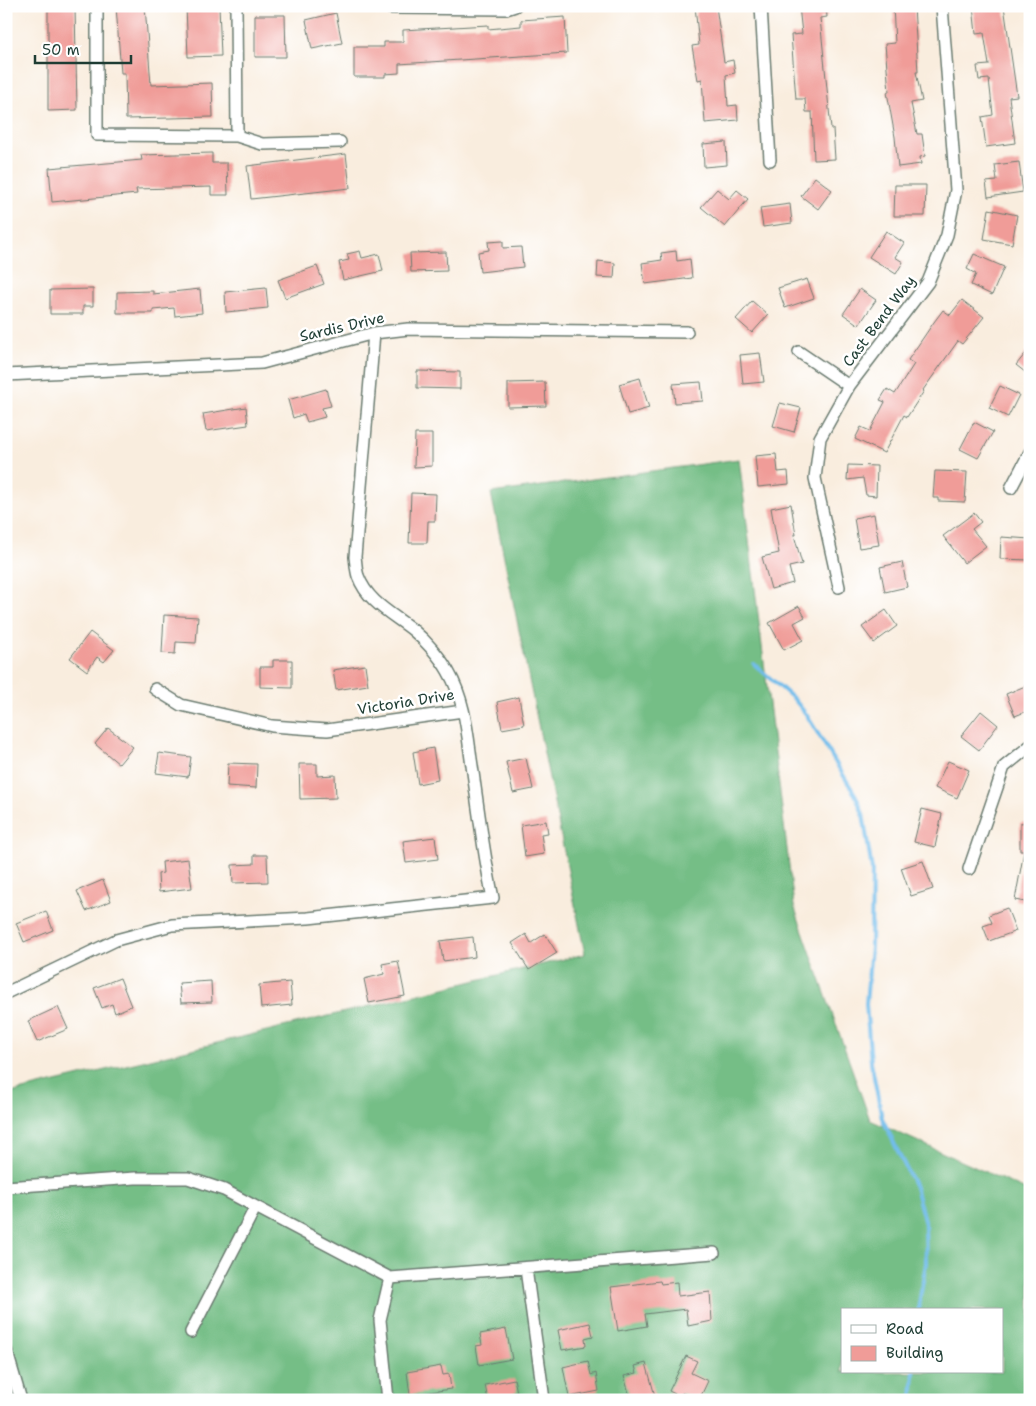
<svg xmlns="http://www.w3.org/2000/svg" width="1036" height="1406" viewBox="0 0 1036 1406" font-family="'Shantell Sans',sans-serif">
<rect width="100%" height="100%" fill="#fff"/>
<filter id="ink" filterUnits="userSpaceOnUse"><feTurbulence type="fractalNoise" baseFrequency=".02" numOctaves="2"/><feDisplacementMap in="SourceGraphic" scale="10" xChannelSelector="R" yChannelSelector="G"/><feConvolveMatrix kernelMatrix="1 2 1 2 8 2 1 2 1" color-interpolation-filters="sRGB"/></filter>
<filter id="wash" filterUnits="userSpaceOnUse"><feTurbulence type="fractalNoise" baseFrequency=".0096" numOctaves="4" result="noise"/><feDisplacementMap in="SourceGraphic" scale="20" xChannelSelector="R" yChannelSelector="G"/><feGaussianBlur stdDeviation="1.12" result="paint"/><feColorMatrix in="noise" values="0 0 0 0 0 0 0 0 0 0 0 0 0 0 0 0 0 1.4 0 .05"/><feComposite in="paint" operator="in"/></filter>
<g filter="url(#wash)">
<rect width="100%" height="100%" fill="#f9edde"/>
<path fill="#74be86" stroke="#4a7e5d" fill-rule="evenodd" d="M 739,459 L 794,906 L 870,1120 L 1030,1192 L 1030,1400 L 6,1400 L 6,1094 L 585,954 L 491,493 ZM 842,1310 L 1002,1310 L 1002,1372 L 842,1372 Z"/>
<g fill="none" stroke-linecap="round" stroke-linejoin="round">
<path stroke="#72bdeb" stroke-width="4" d="M 754,664 L 794,699 L 806,714 L 856,796 L 863,814 L 872,870 L 871,947 L 866,1004 L 871,1062 L 882,1118 L 915,1187 L 925,1224 L 926,1263 L 918,1310
M 912,1400 L 914,1372"/>
</g>
<g id="blocks">
<path fill="#f09c98" d="M 48,6 L 75,6 L 77,110 L 48,111 Z
M 116,6 L 145,6 L 151,85 L 212,83 L 213,117 L 126,119 L 125,73 L 121,73 Z
M 186,6 L 219,6 L 221,56 L 188,57 Z
M 695,6 L 716,6 L 724,62 L 733,60 L 735,73 L 726,75 L 728,106 L 737,105 L 738,120 L 705,123 L 702,79 L 698,80 L 692,46 L 699,45 Z
M 799,6 L 826,6 L 827,17 L 820,18 L 831,129 L 833,129 L 835,159 L 814,160 L 812,112 L 806,112 L 805,99 L 796,99 L 791,35 L 802,34 Z
M 893,6 L 914,6 L 918,72 L 916,72 L 922,101 L 911,103 L 917,134 L 922,134 L 925,156 L 920,157 L 921,164 L 898,167 L 895,137 L 887,92 L 889,92 L 885,44 L 895,43 Z
M 973,6 L 1004,6 L 1017,96 L 1009,97 L 1015,143 L 986,147 L 982,117 L 993,115 L 989,79 L 979,80 L 977,66 L 989,65 L 984,33 L 976,34 Z
M 336,13 L 342,43 L 312,49 L 306,20 Z
M 255,15 L 285,15 L 286,57 L 255,57 Z
M 565,17 L 567,53 L 399,64 L 399,73 L 385,74 L 385,77 L 354,77 L 354,47 L 384,47 L 384,42 L 403,42 L 403,30 L 488,25 L 488,29 L 521,26 L 521,20 Z
M 726,142 L 727,165 L 704,167 L 703,144 Z
M 212,153 L 212,163 L 227,163 L 228,195 L 211,195 L 211,187 L 136,189 L 137,194 L 52,202 L 49,168 L 142,160 L 141,155 Z
M 346,154 L 350,188 L 251,199 L 247,166 Z
M 1019,162 L 1023,192 L 988,197 L 986,182 L 997,181 L 995,165 Z
M 815,177 L 832,190 L 818,209 L 801,196 Z
M 895,185 L 926,185 L 925,216 L 894,216 Z
M 717,189 L 729,199 L 737,190 L 748,199 L 725,227 L 701,207 Z
M 790,204 L 792,223 L 763,227 L 760,208 Z
M 989,209 L 1017,215 L 1012,244 L 984,239 Z
M 886,231 L 904,243 L 895,257 L 903,262 L 896,274 L 869,257 Z
M 503,241 L 503,248 L 521,247 L 523,267 L 480,272 L 478,252 L 489,250 L 488,242 Z
M 360,251 L 362,258 L 379,254 L 383,271 L 343,280 L 339,262 L 349,260 L 347,254 Z
M 676,251 L 677,261 L 690,259 L 692,278 L 645,284 L 642,263 L 662,260 L 661,253 Z
M 446,252 L 447,271 L 411,272 L 410,253 Z
M 974,254 L 1004,267 L 992,295 L 971,285 L 976,274 L 967,269 Z
M 598,261 L 615,263 L 614,278 L 597,277 Z
M 317,266 L 324,284 L 285,298 L 278,280 Z
M 807,279 L 814,298 L 785,308 L 778,288 Z
M 266,288 L 268,308 L 226,312 L 225,292 Z
M 93,289 L 93,306 L 83,306 L 83,314 L 50,314 L 50,290 Z
M 200,289 L 202,313 L 175,316 L 174,308 L 153,310 L 153,313 L 117,313 L 117,292 L 153,291 L 153,294 Z
M 860,289 L 876,300 L 859,325 L 843,314 Z
M 962,300 L 984,317 L 962,344 L 958,341 L 923,390 L 924,391 L 907,417 L 904,415 L 884,453 L 855,439 L 861,427 L 870,431 L 885,402 L 880,400 L 887,389 L 895,394 L 914,364 L 908,360 L 934,322 L 943,310 L 950,315 Z
M 752,301 L 768,315 L 752,333 L 736,319 Z
M 1030,348 L 1030,376 L 1016,365 Z
M 760,353 L 764,382 L 743,384 L 740,355 Z
M 417,371 L 460,372 L 460,389 L 417,388 Z
M 640,378 L 649,408 L 628,414 L 619,384 Z
M 545,382 L 546,406 L 508,407 L 508,383 Z
M 701,382 L 703,401 L 675,403 L 673,384 Z
M 1000,386 L 1019,395 L 1008,417 L 989,408 Z
M 326,389 L 331,406 L 322,408 L 325,417 L 307,422 L 304,414 L 293,418 L 288,400 Z
M 780,403 L 801,408 L 794,432 L 773,426 Z
M 246,407 L 248,425 L 206,431 L 203,414 Z
M 974,422 L 993,432 L 978,458 L 960,449 Z
M 415,434 L 432,434 L 432,466 L 414,467 Z
M 776,454 L 778,472 L 788,471 L 789,484 L 758,487 L 755,456 Z
M 848,465 L 877,466 L 876,496 L 866,495 L 863,478 L 847,480 Z
M 935,471 L 967,472 L 965,502 L 938,501 L 938,498 L 933,498 Z
M 411,493 L 436,494 L 435,521 L 428,521 L 427,543 L 409,543 Z
M 791,504 L 796,535 L 794,535 L 802,564 L 789,567 L 793,583 L 771,589 L 762,557 L 779,553 L 771,508 Z
M 974,513 L 981,522 L 972,529 L 986,546 L 964,563 L 943,536 Z
M 874,514 L 879,545 L 859,548 L 854,518 Z
M 1001,537 L 1030,539 L 1030,560 L 1000,559 Z
M 902,562 L 907,587 L 885,592 L 880,567 Z
M 799,606 L 805,617 L 794,623 L 803,640 L 784,650 L 769,623 Z
M 886,610 L 897,626 L 874,643 L 862,627 Z
M 164,615 L 198,617 L 196,643 L 176,642 L 175,654 L 162,653 Z
M 90,632 L 114,650 L 104,662 L 97,657 L 87,671 L 70,658 Z
M 273,660 L 292,660 L 292,688 L 260,687 L 260,667 L 273,667 Z
M 365,665 L 368,685 L 336,690 L 333,670 Z
M 1030,684 L 1030,710 L 1015,716 L 1006,694 Z
M 519,697 L 524,725 L 502,729 L 497,702 Z
M 981,711 L 998,725 L 979,750 L 961,736 Z
M 108,728 L 133,747 L 119,764 L 95,744 Z
M 433,748 L 438,780 L 418,784 L 413,752 Z
M 159,753 L 191,757 L 188,777 L 156,773 Z
M 526,758 L 533,789 L 513,793 L 506,762 Z
M 948,761 L 969,770 L 957,798 L 935,788 Z
M 228,763 L 257,764 L 256,788 L 227,786 Z
M 299,764 L 317,764 L 317,776 L 335,775 L 336,798 L 300,799 Z
M 922,809 L 942,814 L 935,847 L 914,842 Z
M 546,821 L 548,833 L 541,834 L 544,854 L 525,857 L 521,825 Z
M 1030,822 L 1030,903 L 1015,900 L 1024,851 L 1020,851 L 1020,823 Z
M 435,837 L 438,859 L 406,863 L 403,841 Z
M 254,855 L 267,855 L 268,882 L 233,883 L 232,865 L 254,864 Z
M 188,859 L 192,888 L 159,892 L 158,874 L 163,873 L 162,862 Z
M 923,861 L 933,889 L 911,896 L 901,868 Z
M 103,880 L 111,901 L 86,911 L 77,891 Z
M 1007,908 L 1016,931 L 989,941 L 983,926 L 992,923 L 989,915 Z
M 46,911 L 53,930 L 24,942 L 16,923 Z
M 526,934 L 531,943 L 545,934 L 557,953 L 529,970 L 512,943 Z
M 473,937 L 475,957 L 443,961 L 440,941 Z
M 398,961 L 405,996 L 369,1003 L 364,979 L 384,974 L 382,964 Z
M 120,978 L 131,1006 L 115,1013 L 112,1004 L 102,1008 L 94,988 Z
M 211,981 L 212,1002 L 181,1003 L 179,983 Z
M 290,982 L 292,1005 L 261,1008 L 259,985 Z
M 58,1007 L 68,1029 L 37,1042 L 28,1021 Z
M 660,1281 L 661,1284 L 677,1282 L 678,1296 L 710,1292 L 712,1321 L 688,1326 L 686,1309 L 645,1314 L 647,1326 L 618,1331 L 611,1287 Z
M 590,1323 L 593,1336 L 585,1338 L 586,1346 L 562,1350 L 558,1330 Z
M 506,1329 L 512,1359 L 479,1365 L 476,1346 L 482,1345 L 480,1334 Z
M 686,1356 L 697,1361 L 691,1373 L 708,1381 L 699,1400 L 682,1393 L 681,1397 L 669,1391 Z
M 588,1361 L 591,1375 L 596,1373 L 599,1391 L 569,1397 L 563,1367 Z
M 646,1363 L 655,1396 L 631,1400 L 624,1376 L 637,1373 L 635,1366 Z
M 441,1366 L 443,1375 L 449,1374 L 451,1389 L 410,1395 L 407,1372 Z
M 514,1379 L 517,1392 L 514,1393 L 516,1400 L 488,1400 L 485,1385 Z"/>
</g>
</g>
<g filter="url(#ink)">
<use href="#blocks" fill-opacity="0" stroke="#6b7b70" stroke-width="1"/>
<g fill="none" stroke-linecap="round" stroke-linejoin="round">
<g stroke="#6b7b70" stroke-width="14">
<path id="minor" d="M 97,6 L 97,135 L 237,136 L 262,144 L 340,142
M 236,6 L 237,136
M 387,6 L 390,8 L 506,9 L 515,6
M 761,6 L 770,160
M 799,352 L 849,386
M 6,375 L 262,363 L 374,333 L 408,329 L 687,332
M 1011,488 L 1030,452
M 839,587 L 815,478 L 820,438 L 849,386 L 928,282 L 947,235 L 956,190 L 942,6
M 155,689 L 181,705 L 272,726 L 327,730 L 463,711
M 969,869 L 1004,767 L 1030,746
M 6,993 L 116,940 L 172,925 L 308,918 L 493,898 C 483,852 478,805 471,759 C 467,729 464,698 448,671 C 440,657 426,641 414,631 C 393,614 368,603 358,576 C 356,570 356,563 355,557 L 374,333
M 6,1187 L 135,1178 L 188,1178 L 224,1190 L 390,1278 L 714,1253
M 526,1269 L 544,1400
M 191,1332 L 255,1208
M 6,1349 L 21,1400
M 388,1400 L 380,1320 L 390,1278"/>
</g>
<use href="#minor" stroke="#fff" stroke-width="11"/>
</g>
</g>
<g text-anchor="middle" stroke-width="5" stroke-linejoin="round" paint-order="stroke">
<g font-size="15" fill="#1f3d34" stroke="#fff">
<text transform="translate(879 321) rotate(-53)" y="5">Cast Bend Way</text>
<text transform="translate(342 327) rotate(-13)" y="5">Sardis Drive</text>
<text transform="translate(406 702) rotate(-9)" y="5">Victoria Drive</text>
</g>
</g>
<rect width="1036" height="1406" fill="none" stroke="#fff" stroke-width="25"/>
<rect x="841" y="1308" width="162" height="65" fill="#ffffff" stroke="#a5b1ae"/>
<rect x="851" y="1325" width="25" height="8" fill="#ffffff" stroke="#a5b1ae"/>
<text x="886" y="1334" font-size="15" fill="#1f3d34">Road</text>
<rect x="851" y="1346" width="25" height="15" fill="#f09c98" stroke="#a5b1ae"/>
<text x="886" y="1358" font-size="15" fill="#1f3d34">Building</text>
<path d="M35 55v8h96v-8" fill="none" stroke="#1f3d34" stroke-width="2.5"/>
<text x="42" y="55" font-size="15" fill="#1f3d34" stroke="#ffffff" stroke-width="4" paint-order="stroke">50 m</text>
</svg>
